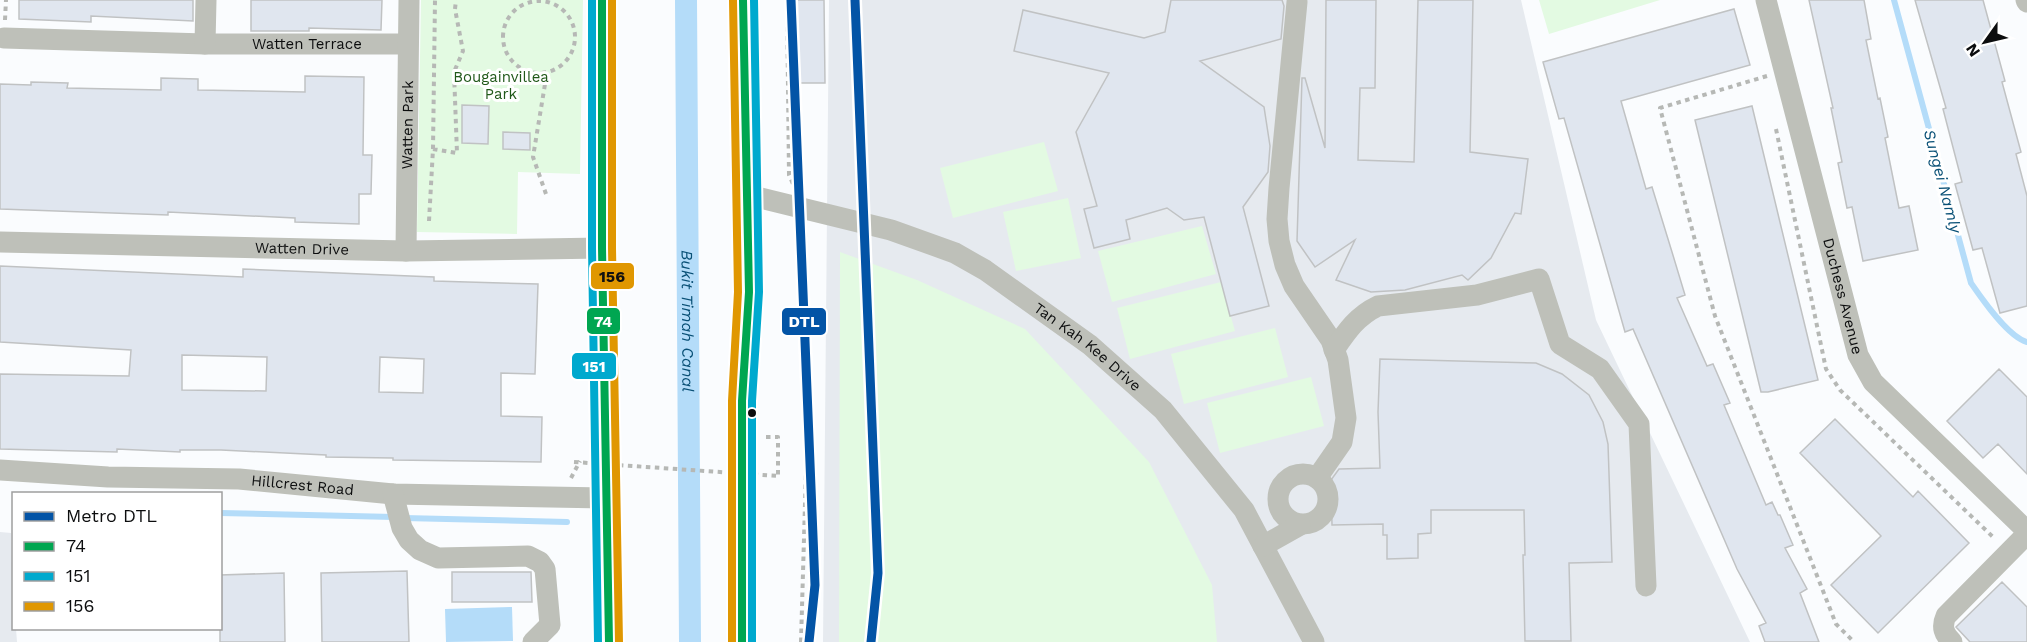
<svg xmlns="http://www.w3.org/2000/svg" width="2027" height="642" viewBox="0 0 2027 642" font-family="'Work Sans',sans-serif">
<rect width="100%" height="100%" fill="#fafcfe"/>
<path fill="#e6eaef" d="M 829,0 L 1521,0 L 1596,320 L 1750,642 L 823,642 Z
M 0,532 L 11,533 L 14,628 L 16,629 L 17,642 L 0,642 Z"/>
<path fill="#e3fae2" d="M 421,0 L 583,0 L 580,174 L 518,172 L 517,234 L 417,232 Z
M 1539,0 L 1660,0 L 1549,34 Z
M 1044,142 L 1058,191 L 953,218 L 940,168 Z
M 1068,198 L 1081,258 L 1016,271 L 1003,212 Z
M 1202,226 L 1216,274 L 1112,302 L 1098,251 Z
M 840,252 L 917,280 L 1025,329 L 1149,462 L 1212,585 L 1217,642 L 839,642 Z
M 1221,282 L 1235,331 L 1130,359 L 1117,308 Z
M 1275,328 L 1288,377 L 1184,404 L 1171,354 Z
M 1311,377 L 1324,426 L 1220,453 L 1207,403 Z"/>
<path fill="#b4dcf9" d="M 512,607 L 513,641 L 446,642 L 445,609 Z"/>
<g fill="none" stroke-linecap="round" stroke-linejoin="round">
<path stroke="#b4dcf9" stroke-width="6" d="M 1894,0 L 1971,283 C 1982,299 2008,337 2027,342
M 220,513 L 394,517
M 404,518 L 567,522"/>
<path stroke="#b4dcf9" stroke-width="22" id="s1" d="M 686,0 L 690,642"/>
</g>
<path fill="#e0e6ef" stroke="#c0c2c3" stroke-width="1.5" fill-rule="evenodd" d="M 19,0 L 193,0 L 193,21 L 91,16 L 91,22 L 19,19 Z
M 251,0 L 382,0 L 381,30 L 309,28 L 309,31 L 251,31 Z
M 791,0 L 824,0 L 825,83 L 791,83 Z
M 1171,0 L 1282,0 L 1284,6 L 1281,39 L 1200,61 L 1264,107 L 1270,146 L 1268,172 L 1243,207 L 1269,306 L 1230,316 L 1204,217 L 1184,220 L 1167,208 L 1126,220 L 1130,239 L 1094,248 L 1084,209 L 1097,206 L 1076,132 L 1109,73 L 1014,51 L 1023,10 L 1144,38 L 1165,32 Z
M 1326,0 L 1376,0 L 1375,88 L 1360,88 L 1358,160 L 1414,162 L 1418,0 L 1473,0 L 1470,152 L 1528,159 L 1521,214 L 1515,213 L 1491,258 L 1468,280 L 1462,275 L 1405,290 L 1371,292 L 1336,280 L 1355,240 L 1315,267 L 1297,241 L 1302,78 L 1305,78 L 1325,148 Z
M 1809,0 L 1864,0 L 1871,39 L 1866,40 L 1878,99 L 1880,98 L 1888,137 L 1885,138 L 1899,208 L 1909,206 L 1918,250 L 1863,261 L 1852,207 L 1847,208 L 1838,163 L 1842,162 L 1831,108 L 1833,108 Z
M 1915,0 L 1983,0 L 2005,81 L 2002,82 L 2021,152 L 2016,154 L 2027,196 L 2027,306 L 2000,313 L 1982,248 L 1973,250 L 1955,184 L 1962,182 L 1943,109 L 1946,108 Z
M 1734,9 L 1750,65 L 1621,101 L 1646,189 L 1652,187 L 1672,252 L 1685,295 L 1677,298 L 1707,366 L 1713,364 L 1730,403 L 1724,405 L 1766,505 L 1772,502 L 1778,515 L 1780,515 L 1793,545 L 1785,548 L 1807,589 L 1800,593 L 1819,642 L 1765,642 L 1759,626 L 1766,623 L 1737,569 L 1633,329 L 1625,332 L 1564,118 L 1559,119 L 1543,62 Z
M 305,76 L 364,77 L 363,155 L 372,155 L 371,194 L 359,194 L 359,224 L 295,222 L 295,218 L 168,212 L 168,215 L 0,209 L 0,84 L 31,85 L 31,82 L 68,83 L 67,88 L 161,90 L 161,78 L 198,79 L 198,90 L 305,92 Z
M 462,105 L 489,106 L 488,144 L 462,143 Z
M 1752,106 L 1818,380 L 1768,392 L 1761,392 L 1695,120 Z
M 503,132 L 530,133 L 530,150 L 503,149 Z
M 0,266 L 243,277 L 243,269 L 434,277 L 434,281 L 538,284 L 535,374 L 501,373 L 501,416 L 542,417 L 541,462 L 393,460 L 393,458 L 326,457 L 326,455 L 221,450 L 180,450 L 180,452 L 117,449 L 117,452 L 0,449 L 0,374 L 129,376 L 131,350 L 0,342 ZM 182,355 L 267,357 L 266,391 L 182,390 ZM 380,357 L 424,359 L 423,393 L 379,392 Z
M 1380,359 L 1536,363 L 1562,374 L 1589,395 L 1603,422 L 1608,444 L 1612,562 L 1569,563 L 1571,641 L 1525,641 L 1523,555 L 1525,555 L 1524,510 L 1431,510 L 1431,533 L 1418,534 L 1418,558 L 1387,559 L 1387,535 L 1383,535 L 1383,524 L 1332,525 L 1331,480 L 1339,469 L 1380,468 L 1378,412 Z
M 1999,369 L 2027,397 L 2027,474 L 1998,444 L 1983,458 L 1947,421 Z
M 1835,419 L 1913,497 L 1918,491 L 1969,543 L 1878,633 L 1831,585 L 1881,536 L 1800,453 Z
M 407,571 L 409,642 L 322,642 L 321,573 Z
M 452,572 L 531,572 L 532,602 L 452,602 Z
M 284,573 L 285,642 L 220,642 L 220,575 Z
M 2002,582 L 2027,607 L 2027,642 L 1970,642 L 1956,627 Z"/>
<g fill="none" stroke-linecap="round" stroke-linejoin="round">
<path stroke="#b6b8b5" stroke-width="4" stroke-dasharray="4.5 4.5" stroke-linecap="butt" d="M 787,0 L 789,175 L 793,184
M503 37a36 36 0 1 1 72 0a36 36 0 1 1-72 0Z
M 5,20 L 6,0
M 1767,76 L 1660,108 L 1715,316 L 1836,624 L 1854,642
M 1776,129 L 1826,369 L 1840,390 L 1994,538
M 433,149 L 457,153 L 454,72 L 463,51 L 455,9 L 456,0
M 546,194 L 533,157 L 547,72
M 429,221 L 433,149 L 435,0
M 766,437 L 778,437 L 778,476
M 571,478 L 580,461
M 801,642 L 808,400 L 805,228"/>
<g stroke="#bec0b9" stroke-width="21">
<path id="s2" d="M 1766,0 L 1858,355 L 1873,382 L 2027,531"/>
<path d="M 2026,0 L 2027,2"/>
<path d="M 1297,2 L 1279,188 L 1277,219 L 1279,241 L 1285,265 L 1294,286 L 1331,340 L 1338,360 L 1346,418 L 1342,442 L 1317,478"/>
<path id="s3" d="M 4,38 L 205,44 L 408,44"/>
<path d="M 205,44 L 206,0"/>
<path id="s4" d="M 748,195 L 891,230 L 955,253 L 985,270 L 1090,345 L 1163,410 L 1244,510 L 1314,642"/>
<path id="s5" d="M 0,242 L 406,251 L 602,248"/>
<path id="s6" d="M 406,251 L 409,0"/>
<path d="M 1334,350 C 1347,331 1357,316 1378,306 L 1477,295 L 1539,279 L 1560,344 L 1600,369 L 1639,424 L 1646,586"/>
<path id="s7" d="M 0,470 L 108,477 L 239,479 L 393,494 L 605,498"/>
<circle cx="1303" cy="499" r="25"/>
<path d="M 393,494 L 402,528 L 409,540 L 420,550 L 438,558 L 528,556 L 540,562 L 545,569 L 550,625 L 533,642"/>
<path d="M 1263,546 L 1300,525"/>
<path d="M 1952,642 C 1944,634 1941,627 1946,616 L 2027,534"/>
</g>
<path stroke="#babcb7" stroke-width="30" d="M 602,0 L 602,248 L 609,642
M 742,642 L 742,401 L 749,292 L 743,0"/>
<path stroke="#b6b8b5" stroke-width="4" stroke-dasharray="4.5 4.5" stroke-linecap="butt" d="M 574,462 L 778,476"/>
<g stroke="#fff" stroke-width="12">
<path id="bus-1" d="M 602,0 L 602,248 L 609,642
M 742,642 L 742,401 L 749,292 L 743,0"/>
</g>
<g stroke="#fff" stroke-width="12">
<path id="bus-2" d="M 592,0 L 592,248 L 598,642
M 752,642 L 752,401 L 759,292 L 754,0"/>
</g>
<g stroke="#fff" stroke-width="12">
<path id="bus-3" d="M 612,0 L 612,248 L 619,642
M 732,642 L 732,401 L 738,292 L 733,0"/>
</g>
<use href="#bus-1" stroke="#00a651" stroke-width="8"/>
<use href="#bus-2" stroke="#00a9ce" stroke-width="8"/>
<use href="#bus-3" stroke="#e09701" stroke-width="8"/>
<g stroke="#fff" stroke-width="14">
<path id="metro-1" d="M 791,0 L 815,585 L 809,642
M 855,0 L 878,573 L 871,642"/>
</g>
<use href="#metro-1" stroke="#0354a6" stroke-width="9"/>
</g>
<circle fill="#0c0d0e" stroke="#fff" stroke-width="2" cx="752" cy="413" r="5"/>
<g text-anchor="middle" stroke-width="6" stroke-linejoin="round" paint-order="stroke">
<g font-size="15" fill="#0c0d0e" stroke="#fff">
<text dy="5" stroke="none"><textPath href="#s3" startOffset="303">Watten Terrace</textPath></text>
<text dy="5" stroke="none"><textPath href="#s6" startOffset="126">Watten Park</textPath></text>
<text dy="5" stroke="none"><textPath href="#s5" startOffset="302">Watten Drive</textPath></text>
<text dy="5" stroke="none"><textPath href="#s2" startOffset="306">Duchess Avenue</textPath></text>
<text dy="5" stroke="none"><textPath href="#s4" startOffset="378">Tan Kah Kee Drive</textPath></text>
<text dy="5" stroke="none"><textPath href="#s7" startOffset="303">Hillcrest Road</textPath></text>
</g>
<g font-size="15" fill="#205819" stroke="#fff">
<text x="501" y="82">Bougainvillea<tspan x="501" dy="17">Park</tspan></text>
</g>
<g font-size="16" font-style="italic" fill="#095076" stroke="#fff">
<text transform="translate(1943 181) rotate(75)" y="6">Sungei Namly</text>
<text dy="6" stroke="none"><textPath href="#s1" startOffset="321">Bukit Timah Canal</textPath></text>
</g>
</g>
<g stroke="#fff" stroke-width="2">
<rect x="590" y="262" width="45" height="28" rx="6" fill="#e09701"/>
<rect x="586" y="307" width="35" height="28" rx="6" fill="#00a651"/>
<rect x="781" y="307" width="46" height="29" rx="6" fill="#0354a6"/>
<rect x="571" y="352" width="46" height="28" rx="6" fill="#00a9ce"/>
</g>
<g font-size="16" text-anchor="middle" font-weight="bold" fill="#fff">
<text x="603" y="327">74</text>
<text x="804" y="327">DTL</text>
<text x="594" y="372">151</text>
</g>
<g font-size="16" text-anchor="middle" font-weight="bold" fill="#111">
<text x="612" y="282">156</text>
</g>
<rect x="12" y="492" width="210" height="138" fill="#ffffff" stroke="#9e9e9f" stroke-width="1.5"/>
<rect x="24" y="512" width="30" height="9" fill="#0354a6" stroke="#9e9e9f" stroke-width="1.5"/>
<text x="66" y="522" font-size="18" fill="#0c0d0e">Metro DTL</text>
<rect x="24" y="542" width="30" height="9" fill="#00a651" stroke="#9e9e9f" stroke-width="1.5"/>
<text x="66" y="552" font-size="18" fill="#0c0d0e">74</text>
<rect x="24" y="572" width="30" height="9" fill="#00a9ce" stroke="#9e9e9f" stroke-width="1.5"/>
<text x="66" y="582" font-size="18" fill="#0c0d0e">151</text>
<rect x="24" y="602" width="30" height="9" fill="#e09701" stroke="#9e9e9f" stroke-width="1.5"/>
<text x="66" y="612" font-size="18" fill="#0c0d0e">156</text>
<g transform="translate(1985 42) rotate(236)" stroke="#ffffff" stroke-width="4.5" paint-order="stroke">
<path d="M0-4.5L10 22L0 15L-10 22Z" fill="#0c0d0e"/>
<text y="-9" font-size="16" font-weight="bold" text-anchor="middle" fill="#0c0d0e">N</text>
</g>
</svg>
